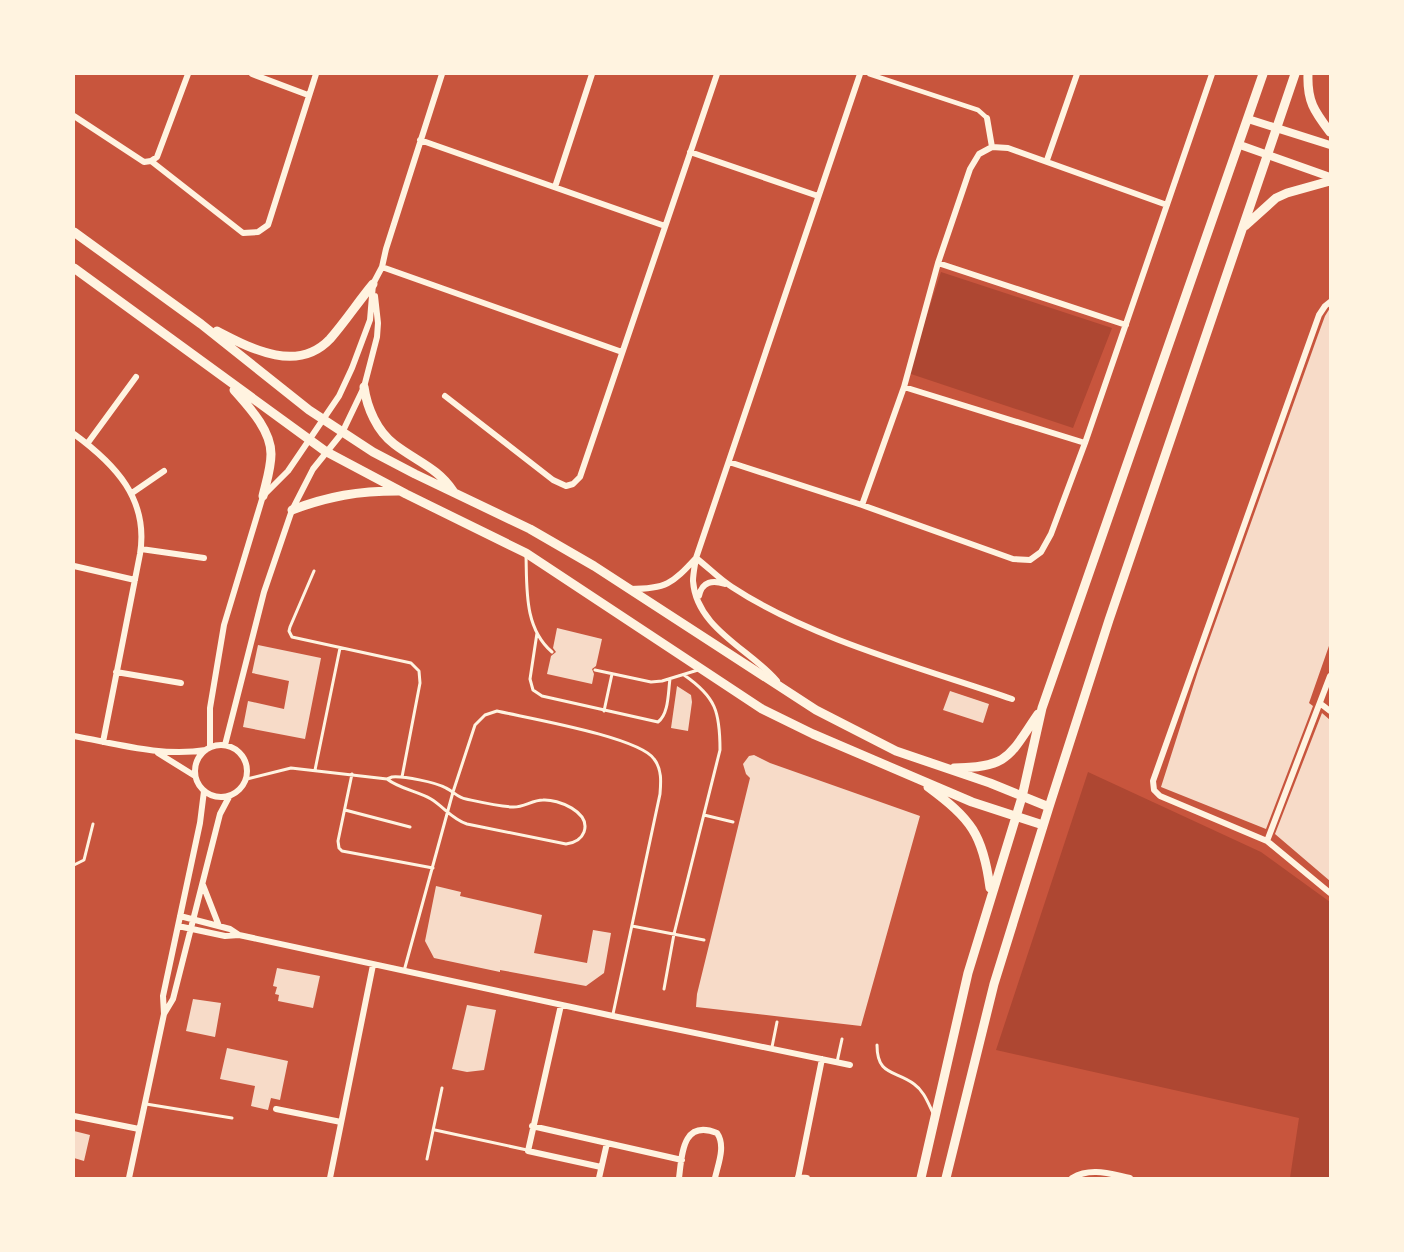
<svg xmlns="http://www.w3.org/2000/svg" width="1404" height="1252" viewBox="0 0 1404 1252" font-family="Bitter,serif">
<rect width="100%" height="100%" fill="#c8553d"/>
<path fill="#ae4732" d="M 941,272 L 1112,328 L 1073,428 L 908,373 Z
M 1088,772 L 1261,852 L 1330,902 L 1330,1178 L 1290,1178 L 1299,1118 L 996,1050 Z"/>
<path fill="#f7dbc8" d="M 1330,308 L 1330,643 L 1309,703 L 1313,706 L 1266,829 L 1161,787 L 1198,671 L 1318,335 L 1325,316 Z
M 557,628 L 602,639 L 596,666 L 592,669 L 594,674 L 592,684 L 547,674 L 551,656 L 556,652 L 553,648 Z
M 258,645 L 321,658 L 305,739 L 243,727 L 248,701 L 284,709 L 289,681 L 252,673 Z
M 677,686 L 691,695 L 692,702 L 688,731 L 671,728 Z
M 950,691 L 989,704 L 983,723 L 943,710 Z
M 1322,713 L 1330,720 L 1330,881 L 1275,834 Z
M 754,755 L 770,763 L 920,816 L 861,1026 L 696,1007 L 697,994 L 750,778 L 746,774 L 743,764 L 749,756 Z
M 436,886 L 461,892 L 460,896 L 542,915 L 534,953 L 587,963 L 593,930 L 611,933 L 604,973 L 586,986 L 500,970 L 500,972 L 434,958 L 425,941 Z
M 277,968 L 320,976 L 313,1008 L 278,1001 L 279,995 L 275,994 L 277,987 L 273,986 Z
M 193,999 L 221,1003 L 215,1037 L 186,1031 Z
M 467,1005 L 496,1010 L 484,1070 L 467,1072 L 452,1069 Z
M 227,1048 L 288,1061 L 280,1100 L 271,1098 L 268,1110 L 251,1106 L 255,1086 L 220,1079 Z
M 74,1131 L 90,1135 L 84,1161 L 74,1158 Z"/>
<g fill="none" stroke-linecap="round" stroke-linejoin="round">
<path stroke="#fff3e0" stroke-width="3" d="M 526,555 C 527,589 524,628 552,652
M 314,571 L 290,627 L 289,631 L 292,637 L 411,663 L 419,671 L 420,683 L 402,777
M 537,633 L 530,679 L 533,690 L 542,696 L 658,722 C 669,714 668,692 670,679
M 595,670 L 651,682 L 662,681 L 698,670
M 604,711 L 612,674
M 315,770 L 340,648
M 352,774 L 338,841 L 339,848 L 342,851 L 433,868
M 392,777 C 404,776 435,782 446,788 C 453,791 458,798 466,799 C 480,802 497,806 512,807 C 523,808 532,800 543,800 C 558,799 591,812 584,832 C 581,840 574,843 566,844 L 467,824 C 452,819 444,807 431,799 C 417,791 400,789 387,779 Z
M 247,779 L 291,768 L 387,779
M 345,810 L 410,827
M 704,815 L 733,822
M 74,865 L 84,860 L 93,824
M 632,926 L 704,940
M 404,971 L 453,792 L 475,725 L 485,715 L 497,711 C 527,718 639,737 654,759 C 662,769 661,782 660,794 L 613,1014
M 664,989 L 674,934 L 720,750 C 720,712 716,697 684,675
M 877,1045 C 877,1076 895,1070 914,1084 C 924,1091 928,1103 933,1113
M 772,1047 L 777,1022
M 837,1062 L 842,1039
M 146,1104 L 232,1118
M 435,1130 L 527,1150
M 427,1159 L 442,1088"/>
<path stroke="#fff3e0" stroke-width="4.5" d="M 869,74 L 978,110 L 987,118"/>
<path stroke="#fff3e0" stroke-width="6" d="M 252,74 L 308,95
M 74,116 L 144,162 L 151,161 L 157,157 L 188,74
M 987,118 L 992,147
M 420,140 L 665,226
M 690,152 L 818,196
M 1047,160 L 1077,74
M 151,161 L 243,233 L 258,232 L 268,225 L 316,74
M 555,187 L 592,74
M 938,263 L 1126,325
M 382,267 L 622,352
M 1330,302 L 1325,306 L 1319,315 L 1153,781 L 1154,790 L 1160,796 L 1267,841 L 1330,893
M 904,387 L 1085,443
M 445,396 L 553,480 L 566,486 L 573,484 L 580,477 L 717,74
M 74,434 C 115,464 149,499 140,554 L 103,742
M 87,444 L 136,377
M 729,462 L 862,505 L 1013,559 L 1030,560 L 1041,552 L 1051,534 L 1085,443 L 1212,74
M 132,493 L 164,471
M 862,505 L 904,387 L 938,263 L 970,169 L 979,154 L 992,147 L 1008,148 L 1167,205
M 141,549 L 204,558
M 696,558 C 708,567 719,579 732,587 C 811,639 922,668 1012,699
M 74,566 L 135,580
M 630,589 C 666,589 672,584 696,558
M 699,596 C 702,581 713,580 725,584
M 116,672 L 181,683
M 777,681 C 751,650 696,628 693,581 C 693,574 695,565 696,558 L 860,74
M 1321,704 L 1330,711
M 74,736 C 118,744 161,757 206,750
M195 771a26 26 0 1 1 52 0a26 26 0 1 1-52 0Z
M 225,745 L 264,592 L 292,510 L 313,469 L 342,433 L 364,387 L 377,337 L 378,323 L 375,296
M 210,747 L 210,708 L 224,625 L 263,496 L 288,471 L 339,396 L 352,368 L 370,320 L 373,284 L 382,267 L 386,249 L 442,74
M 158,753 L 195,776
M 1267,841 L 1330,676
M 203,885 L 219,926
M 180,916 L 230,929 L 239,935
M 178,926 L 225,936 L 239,935 L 613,1016 L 850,1065
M 561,1005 L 528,1151 L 601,1167
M 164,1014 L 173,999 L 220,814 L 229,797
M 276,1109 L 341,1122
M 74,1116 L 139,1129
M 532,1126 L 682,1160
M 798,1177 L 807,1178
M 129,1178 L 164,1014 L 163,996 L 200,823 L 204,791
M 330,1178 L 373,965
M 599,1178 L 607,1143
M 679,1178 C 682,1155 682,1119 717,1133 C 726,1146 718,1164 715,1178
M 798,1178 L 822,1059
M 1072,1178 C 1091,1167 1110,1174 1130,1178"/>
<path stroke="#fff3e0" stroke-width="8" d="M 1248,119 L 1330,145
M 1240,145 L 1330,177"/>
<path stroke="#fff3e0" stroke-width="9" d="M 1308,74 C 1307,101 1314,111 1330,132
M 1245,226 L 1276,198 L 1287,193 L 1330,181
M 74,232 L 201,324 L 309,410 L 373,452 L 415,474 L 530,529 L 594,566 L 816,710 L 896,751 L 990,783 L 1049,807
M 74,268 L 325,451 L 406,494 L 526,553 L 762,709 L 813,734 L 972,802 L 1043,825
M 217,331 C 250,348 297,374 330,339 C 345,322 358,302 373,284
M 364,387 C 367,408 377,431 394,444 C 416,461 438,468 453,491
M 234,390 C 249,407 271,430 271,454 C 271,468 266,483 263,496
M 292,510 C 329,496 358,491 398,491
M 954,768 C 1010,767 1009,756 1038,714
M 928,787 C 971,819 983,834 990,888
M 921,1178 L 968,973 L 1022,797 L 1042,708 L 1263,74
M 946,1178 L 994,984 L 1049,807 L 1109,620 L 1295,74"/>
</g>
<rect width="1404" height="1252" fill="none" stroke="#fff3e0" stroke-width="150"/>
</svg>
